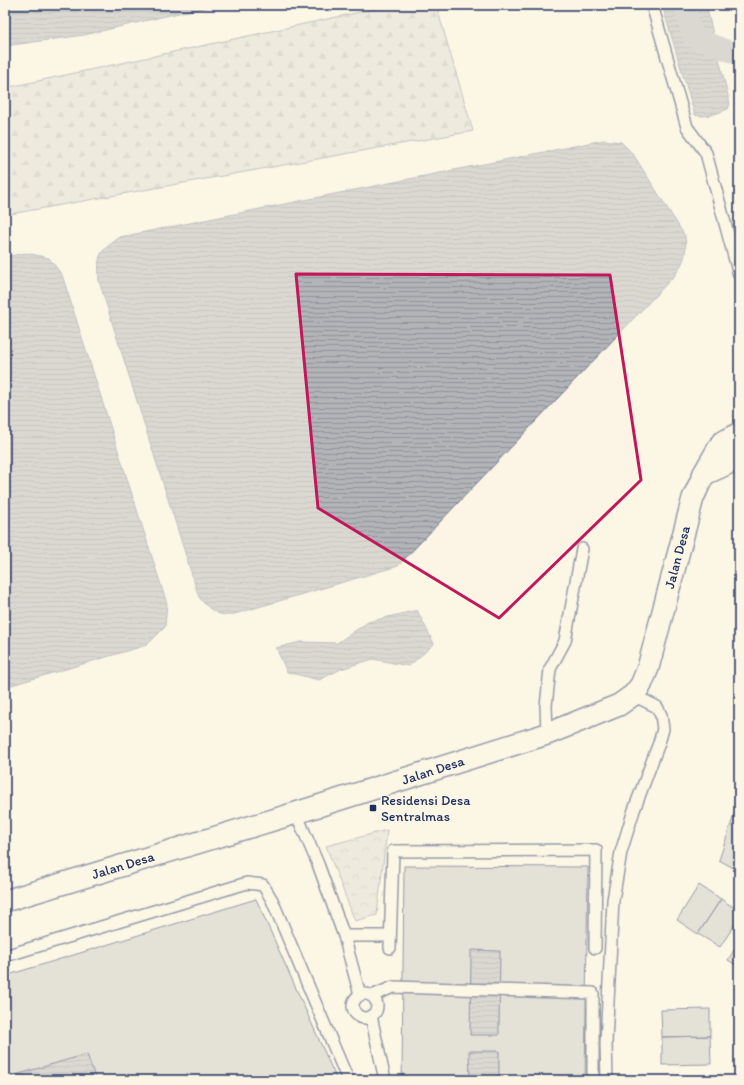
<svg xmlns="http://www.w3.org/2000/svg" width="744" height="1085" viewBox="0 0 744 1085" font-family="Itim,sans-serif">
<defs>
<pattern id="forest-firs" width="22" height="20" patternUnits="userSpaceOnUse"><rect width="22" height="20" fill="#dfdbd4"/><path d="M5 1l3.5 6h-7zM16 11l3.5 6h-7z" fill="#bfbcb8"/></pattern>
<pattern id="park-crowns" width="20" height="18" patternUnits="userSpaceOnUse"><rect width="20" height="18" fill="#dfdbd4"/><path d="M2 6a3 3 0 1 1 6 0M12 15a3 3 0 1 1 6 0" fill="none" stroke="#bfbcb8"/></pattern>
<pattern id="water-rules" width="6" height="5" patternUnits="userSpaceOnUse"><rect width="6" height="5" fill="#b2b4b8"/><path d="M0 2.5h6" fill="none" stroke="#909399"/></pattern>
</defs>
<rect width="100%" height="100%" fill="#fcf5e5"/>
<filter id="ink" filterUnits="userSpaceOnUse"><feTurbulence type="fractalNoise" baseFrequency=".025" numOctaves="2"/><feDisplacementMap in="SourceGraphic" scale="8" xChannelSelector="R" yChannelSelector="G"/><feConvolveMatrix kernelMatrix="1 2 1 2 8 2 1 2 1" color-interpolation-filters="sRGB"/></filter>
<g filter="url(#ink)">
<path fill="url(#forest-firs)" stroke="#7d8599" d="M 393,5 L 436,5 L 473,131 L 5,215 L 5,88 Z"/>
<path fill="url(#park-crowns)" stroke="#7d8599" d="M 387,830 L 377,915 L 355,921 L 326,846 Z"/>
<path fill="url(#water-rules)" stroke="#767f94" d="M 5,5 L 219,5 L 183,12 L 84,35 L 5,46 Z
M 662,5 L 706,5 L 730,104 L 728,109 C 717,113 708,118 695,115 Z
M 604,140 L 621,142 L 633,154 L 685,236 C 687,254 685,260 675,275 L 398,566 L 238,613 C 234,614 228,616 225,615 C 214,614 205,605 199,597 L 99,281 C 98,253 97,254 120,237 Z
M 26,253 L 49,258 L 62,275 L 167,604 L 165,627 L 147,645 L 5,687 L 5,257 Z
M 417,610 L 434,644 L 409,666 L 373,659 L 341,669 L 319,680 L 287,672 L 276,648 L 300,642 L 337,643 L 368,622 Z
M 471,950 L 500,951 L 499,1035 L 470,1035 Z
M 469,1051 L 499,1051 L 499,1079 L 470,1079 Z
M 87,1054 L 96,1080 L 5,1080 L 5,1078 Z"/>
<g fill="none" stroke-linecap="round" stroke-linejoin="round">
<path stroke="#b2b4b8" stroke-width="21" d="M 684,5 L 693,37 L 739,55"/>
</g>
<path fill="#c8c7c6" stroke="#1b2f5e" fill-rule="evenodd" d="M 739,800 L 739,871 L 719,860 Z
M 404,866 L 588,867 L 585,1080 L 402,1080 ZM 471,950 L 500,951 L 499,1035 L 470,1035 ZM 469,1051 L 499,1051 L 499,1079 L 470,1079 Z
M 699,885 L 721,899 L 698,934 L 677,920 Z
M 256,899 L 337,1080 L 96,1080 L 87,1054 L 5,1078 L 5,976 Z
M 721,899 L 739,911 L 739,918 L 720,947 L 698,934 Z
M 739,942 L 739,967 L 728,960 Z
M 710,1009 L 710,1036 L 662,1037 L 661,1010 Z
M 710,1036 L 711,1064 L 662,1065 L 662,1037 Z
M 713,1078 L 713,1080 L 665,1080 L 665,1079 Z"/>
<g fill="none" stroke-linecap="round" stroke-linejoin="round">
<g stroke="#1b2f5e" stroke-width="14">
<path id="lane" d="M 652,5 L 687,127 L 706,153 L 739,275
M 547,734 L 546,706 L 550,669 L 565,641 L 582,549
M 296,813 L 318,864 L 344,936 L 360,995
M 344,936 L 390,936
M 390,948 L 393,851 L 596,850 L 595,948
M 5,956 L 247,883 L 263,885 L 272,900 L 348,1080
M353 1006a12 12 0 1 1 24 0a12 12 0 1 1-24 0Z
M 372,996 L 393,987 L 593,993 L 593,1080
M 371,1016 L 385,1080
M 607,1080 L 606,1043 L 613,900 L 621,852 L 634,810 L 659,743 L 663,729 L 661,715 L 657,707 L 633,695"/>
</g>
<g stroke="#1b2f5e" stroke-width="24">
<path id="street" d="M 5,901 L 296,813 L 547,734 L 619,705 L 633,695 L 641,685 L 648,668 L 693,498 L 704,474"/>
</g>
<g stroke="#1b2f5e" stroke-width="25">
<path id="secondary" d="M 704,474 L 722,443 L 739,434
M 704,474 L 739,458"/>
</g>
<use href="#lane" stroke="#fcf5e5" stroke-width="11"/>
<use href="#street" stroke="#fcf5e5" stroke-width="21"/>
<use href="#secondary" stroke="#fcf5e5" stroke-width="22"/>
</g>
</g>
<path d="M0 0H744V1085H0ZM 296,274 L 610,275 L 641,480 L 499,618 L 318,508 Z" fill="#fcf5e5" fill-opacity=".55" fill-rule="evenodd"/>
<path fill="none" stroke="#c2185b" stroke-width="3" stroke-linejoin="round" d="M 296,274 L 610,275 L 641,480 L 499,618 L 318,508 Z"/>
<rect fill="#1b2f5e" stroke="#fcf5e5" stroke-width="1.5" x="369" y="804" width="8" height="8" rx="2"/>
<g text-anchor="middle" stroke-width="3" stroke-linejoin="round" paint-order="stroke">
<g font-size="14" fill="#1b2f5e" stroke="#fcf5e5">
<text transform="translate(677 557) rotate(-75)" y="5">Jalan Desa</text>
<text transform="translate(433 770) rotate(-18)" y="5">Jalan Desa</text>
<text transform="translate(123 865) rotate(-17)" y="5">Jalan Desa</text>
</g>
<g font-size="14" fill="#1b2f5e" stroke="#fcf5e5" text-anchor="start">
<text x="381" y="805">Residensi Desa<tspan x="381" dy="16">Sentralmas</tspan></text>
</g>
</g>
<rect width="744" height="1085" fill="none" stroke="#fcf5e5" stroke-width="20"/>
<rect x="10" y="10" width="724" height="1065" fill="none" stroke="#1b2f5e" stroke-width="1.5" filter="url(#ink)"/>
</svg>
